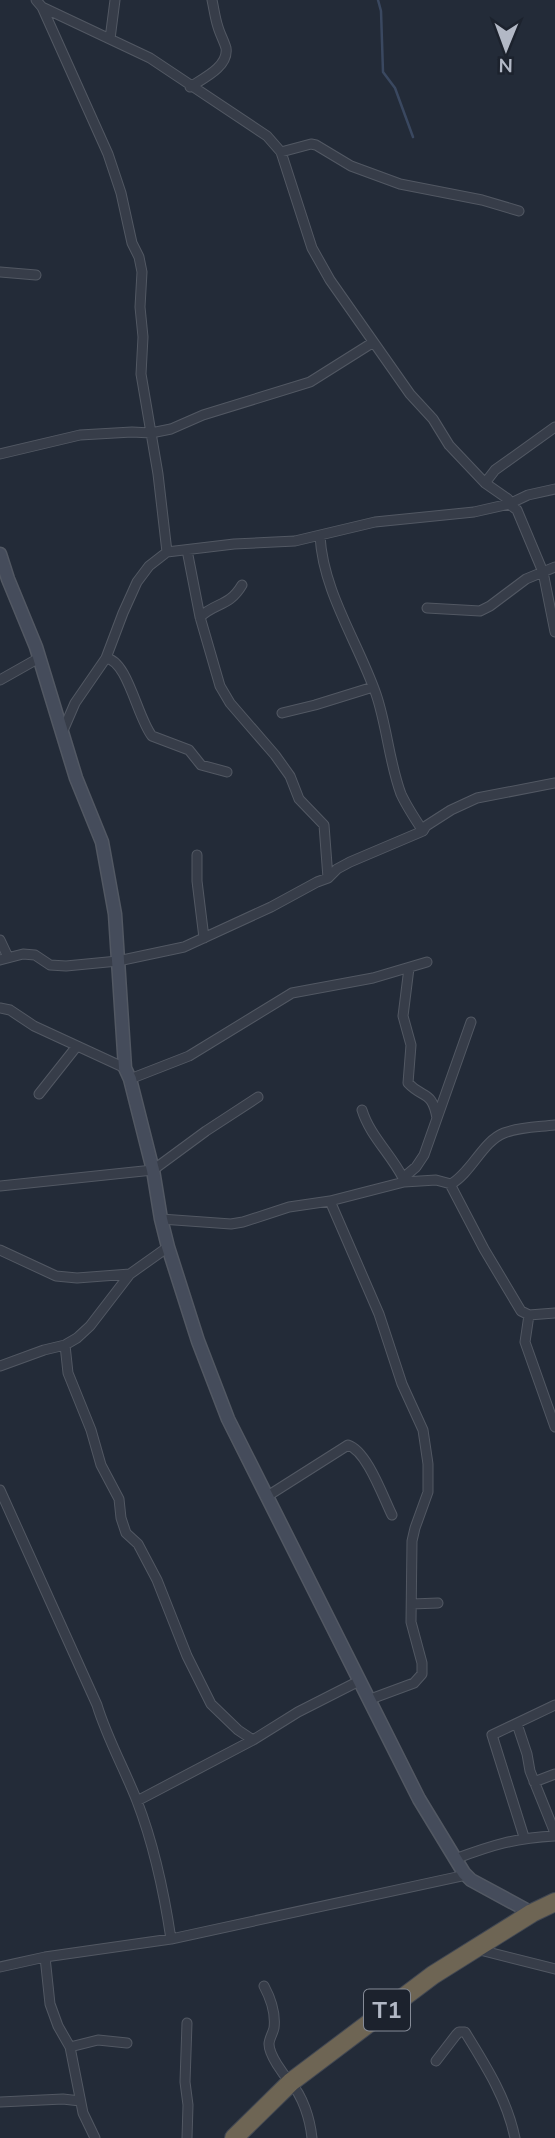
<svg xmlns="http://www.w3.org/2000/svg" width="555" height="2138" viewBox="0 0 555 2138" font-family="Mulish,sans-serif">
<rect width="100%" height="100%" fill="#232b38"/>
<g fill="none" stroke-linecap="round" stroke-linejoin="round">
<path stroke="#3a4860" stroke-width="2.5" d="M 378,0 L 381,11 L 383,72 L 395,88 L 413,137"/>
<g stroke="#525863" stroke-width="11">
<path id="street" d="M 36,0 L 42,7 L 150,58 L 267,136 L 281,152 L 312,248 L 330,280 L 410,394 L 433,419 L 449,445 L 485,483 L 508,499 L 509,504 L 517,510 L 543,572 L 555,632
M 42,7 L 108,154 L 121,193 L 132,243 L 139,257 L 142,272 L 140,307 L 143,337 L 141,374 L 158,474 L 167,552
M 110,39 L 115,0
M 190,87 C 202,79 229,67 226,48 C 224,41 220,34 218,27 C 215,18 214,9 212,0
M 281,152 L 311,144 L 316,145 L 351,166 L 400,184 L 482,200 L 519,211
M 0,272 L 36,275
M 0,454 L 80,435 L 132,432 L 151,433 L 171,429 L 203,415 L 310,382 L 372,343
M 485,483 L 495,470 L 555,427
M 320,536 C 323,592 358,642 376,694 C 387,726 389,762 401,794 C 407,807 415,819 423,831
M 187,550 L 200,617 L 220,686 L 230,703 L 275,755 L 290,776 L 299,799 L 324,825 L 328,878
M 427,608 L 480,611 L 490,606 L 526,579 L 555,567
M 200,617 C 216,602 229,607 242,585
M 106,658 C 128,661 137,717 152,736 L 189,750 L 201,765 L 227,772
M 0,680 L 39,658
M 282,713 L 315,705 L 373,687
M 62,733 L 75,703 L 106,658 L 123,613 L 137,582 L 149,566 L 167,552 L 234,544 L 295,541 L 375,522 L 474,512 L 509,504 L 528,495 L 555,489
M 197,855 L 197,881 L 204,938
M 0,940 L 8,957
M 0,960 L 23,954 L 35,955 L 50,965 L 66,966 L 118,961 L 184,947 L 271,907 L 317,882 L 328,878 L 337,869 L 350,862 L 423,831 L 426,826 L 451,810 L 477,798 L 555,783
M 409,968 L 403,1016 L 411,1045 L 408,1083 C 423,1099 432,1090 437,1118
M 0,1008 L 10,1010 L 34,1026 L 125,1068
M 130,1079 L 189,1056 L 292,993 L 373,978 L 427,962
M 39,1094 L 77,1046
M 362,1110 C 370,1136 391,1154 403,1178
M 404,1182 L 403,1178 L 416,1167 L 424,1155 L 471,1022
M 450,1184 L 484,1249 L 521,1311 L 529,1315 L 555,1313
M 0,1186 L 153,1170 L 206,1131 L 258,1097
M 330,1201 L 379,1314 L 402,1384 L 423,1430 L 428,1464 L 428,1492 L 415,1528 L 412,1541 L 411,1622 L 422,1663 L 422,1674 L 414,1683 L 368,1700
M 161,1219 L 231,1224 L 243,1222 L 289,1207 L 330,1201 L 404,1182 L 436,1180 L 451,1184 C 471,1173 483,1141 504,1133 C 519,1127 539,1127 555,1125
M 0,1250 L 56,1276 L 77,1278 L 130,1274 L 168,1247
M 529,1315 L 525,1342 L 555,1427
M 65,1345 L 68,1373 L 91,1430 L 101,1465 L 119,1499 L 121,1518 L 126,1533 L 138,1544 L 157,1580 L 187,1656 L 211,1704 L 238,1730 L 253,1740
M 0,1366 L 44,1350 L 65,1345 L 77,1338 L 90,1326 L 130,1274
M 0,1490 L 97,1705 C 107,1738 124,1768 137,1801 C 154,1845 164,1892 171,1939
M 266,1497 L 348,1445 C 367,1451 383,1497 392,1515
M 412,1604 L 438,1603
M 517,1724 L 527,1754 L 530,1771 L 555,1833
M 534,1782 L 555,1774
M 137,1801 L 253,1740 L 298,1712 L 359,1681
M 524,1837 L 492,1735 L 555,1705
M 455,1859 C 492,1845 515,1838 555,1836
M 476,1949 L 555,1969
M 45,1957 L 50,2004 L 58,2026 L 70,2047 L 83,2113 L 95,2138
M 0,1967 L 45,1957 L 171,1939 L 466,1875
M 264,1986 C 271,1999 276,2012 274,2028 C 273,2033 269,2039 269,2044 C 269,2055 283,2074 290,2082 C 303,2096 310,2119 312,2138
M 70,2047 L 98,2040 L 127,2043
M 436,2061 L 456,2035 L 459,2032 L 465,2032 C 486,2066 507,2099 515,2138
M 0,2102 L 63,2099 L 80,2101
M 187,2138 L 188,2105 L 185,2082 L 187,2023"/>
</g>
<g stroke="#525863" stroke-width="15">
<path id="secondary" d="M 0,554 L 8,579 L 36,647 L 76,778 L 102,842 L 115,914 L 125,1068 L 130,1079 L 153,1170 L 161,1219 L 168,1247 L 198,1341 L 228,1419 L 419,1799 L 464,1873 L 471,1880 L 532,1913"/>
</g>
<g stroke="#424853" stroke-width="20">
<path id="highway" d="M 234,2138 L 291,2082 L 433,1975 L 532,1913 L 555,1902"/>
</g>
<use href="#street" stroke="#373d49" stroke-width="9"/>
<use href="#secondary" stroke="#454c5b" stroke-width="12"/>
<use href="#highway" stroke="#6e6554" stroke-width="18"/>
</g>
<g text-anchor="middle" stroke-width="5" stroke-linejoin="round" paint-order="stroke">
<rect fill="#1c222d" stroke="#858b97" stroke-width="2" x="364" y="1989.5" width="46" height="41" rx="5"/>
<g font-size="24" font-weight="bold" fill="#b2b8c5">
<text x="387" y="2018">T1</text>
</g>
</g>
<g transform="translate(506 49) rotate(181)" stroke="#1c222d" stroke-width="5" paint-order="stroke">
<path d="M0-5L12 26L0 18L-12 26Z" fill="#b2b8c5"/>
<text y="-10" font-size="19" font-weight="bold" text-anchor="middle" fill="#b2b8c5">N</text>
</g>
</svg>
